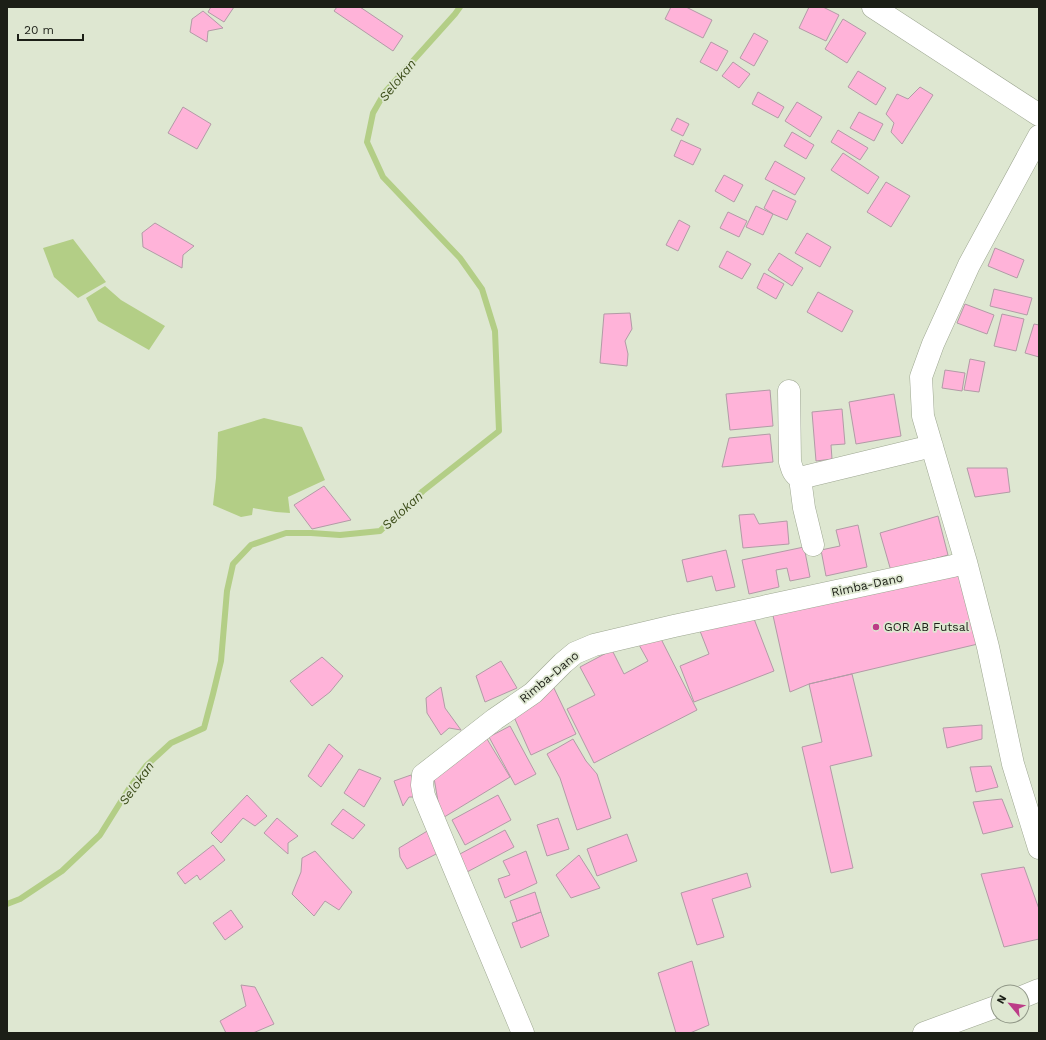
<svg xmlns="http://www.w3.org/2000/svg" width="1046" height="1040" viewBox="0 0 1046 1040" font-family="'Work Sans',sans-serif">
<rect width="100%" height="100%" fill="#dee7d1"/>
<path fill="#b3ce86" d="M 73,239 L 106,282 L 78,298 L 54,277 L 43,248 Z
M 105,286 L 121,300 L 165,326 L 149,350 L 98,321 L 86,298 Z
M 264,418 L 302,427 L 325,480 L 288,497 L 290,513 L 276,512 L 253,508 L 252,515 L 241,517 L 213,505 L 216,478 L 218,432 Z"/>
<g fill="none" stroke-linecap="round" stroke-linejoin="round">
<path stroke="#b3ce86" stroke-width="6" d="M 7,904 L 20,899 L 62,871 L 100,835 L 130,787 L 146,766 L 171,743 L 204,728 L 213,694 L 221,661 L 227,591 L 233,564 L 251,545 L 286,533 L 311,533 L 340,535 L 380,531 L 423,491 L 499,431 L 495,331 L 482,289 L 460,258 L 383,177 L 367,142 L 373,113 L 385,92 L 455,14 L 460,7"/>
</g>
<path fill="#ffb3d9" stroke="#b29ba6" d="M 211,7 L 234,7 L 224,22 L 208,12 Z
M 337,7 L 360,7 L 403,36 L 393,51 L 334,11 Z
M 671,7 L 686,7 L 712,20 L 703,38 L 665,19 Z
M 809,7 L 823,7 L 839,15 L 826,41 L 799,28 Z
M 203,11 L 223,28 L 208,31 L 207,42 L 190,32 L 192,19 Z
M 843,19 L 866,33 L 847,63 L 825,49 Z
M 754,33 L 768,41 L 754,66 L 740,58 Z
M 711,42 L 728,51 L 717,71 L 700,62 Z
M 733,62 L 750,74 L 739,88 L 722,76 Z
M 858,71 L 886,88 L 876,105 L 848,87 Z
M 920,87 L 933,95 L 902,144 L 891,132 L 894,123 L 886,114 L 897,94 L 908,99 Z
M 758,92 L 784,107 L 778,118 L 752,104 Z
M 797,102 L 822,117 L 810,137 L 785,121 Z
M 183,107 L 211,124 L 197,149 L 168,133 Z
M 859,112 L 883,124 L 874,141 L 850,128 Z
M 677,118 L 689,124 L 683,136 L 671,130 Z
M 838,130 L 868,148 L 860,160 L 831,142 Z
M 792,132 L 814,145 L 806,159 L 784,146 Z
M 681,140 L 701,149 L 693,165 L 674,156 Z
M 843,153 L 879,177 L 868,194 L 831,170 Z
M 775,161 L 805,178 L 795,195 L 765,179 Z
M 724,175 L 743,185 L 734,202 L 715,191 Z
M 886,182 L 910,196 L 891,227 L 867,212 Z
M 773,190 L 796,201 L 787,220 L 773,214 L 764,208 Z
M 756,206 L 773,214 L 763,235 L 746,227 Z
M 728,212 L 747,221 L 739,237 L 720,228 Z
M 679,220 L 690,226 L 678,251 L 666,245 Z
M 155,223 L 194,246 L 183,255 L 182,268 L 143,247 L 142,233 Z
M 807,233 L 831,247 L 820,267 L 795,253 Z
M 995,248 L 1024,260 L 1017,278 L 988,266 Z
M 727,251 L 751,264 L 742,279 L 719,267 Z
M 779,253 L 803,268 L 792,286 L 768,270 Z
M 764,273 L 784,284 L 776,299 L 757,288 Z
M 994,289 L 1032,298 L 1027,315 L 990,306 Z
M 818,292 L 853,311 L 842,332 L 807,312 Z
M 965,304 L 994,315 L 987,334 L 957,323 Z
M 630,313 L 632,329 L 625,341 L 628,354 L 627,366 L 600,363 L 604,314 Z
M 1002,314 L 1024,319 L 1016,351 L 994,346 Z
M 1034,324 L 1039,325 L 1039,357 L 1025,353 Z
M 970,359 L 985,362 L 979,392 L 964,390 Z
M 945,370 L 965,373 L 962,391 L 942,388 Z
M 770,390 L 773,426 L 730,430 L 726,394 Z
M 894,394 L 901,436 L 856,444 L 849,402 Z
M 842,409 L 845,444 L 831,445 L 832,459 L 816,461 L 812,412 Z
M 770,434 L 773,462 L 722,467 L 729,438 Z
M 967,468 L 1007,468 L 1010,492 L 975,497 Z
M 324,486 L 351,520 L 312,529 L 294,505 Z
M 754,514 L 759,524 L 787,521 L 789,544 L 743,548 L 739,515 Z
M 938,516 L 948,555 L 891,571 L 880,533 Z
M 858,525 L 867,567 L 826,576 L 821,550 L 840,546 L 836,530 Z
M 804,547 L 810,577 L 790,581 L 787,568 L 776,570 L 779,587 L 749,594 L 742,560 Z
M 726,550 L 735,587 L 716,591 L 712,576 L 687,582 L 682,560 Z
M 962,570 L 982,643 L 809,684 L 790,692 L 772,611 Z
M 751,611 L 774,671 L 694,702 L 680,666 L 709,654 L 700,631 Z
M 658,633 L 697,710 L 594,763 L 567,709 L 595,695 L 580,667 L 612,650 L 624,674 L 648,661 L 638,643 Z
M 322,657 L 343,676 L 330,692 L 312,706 L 290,681 Z
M 501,661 L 517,688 L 485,702 L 476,676 Z
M 852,674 L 872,756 L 830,766 L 853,868 L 831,873 L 802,747 L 822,742 L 809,684 Z
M 552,684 L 576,734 L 531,755 L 514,717 Z
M 441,687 L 445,708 L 461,730 L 449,728 L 441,735 L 427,713 L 426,698 Z
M 982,725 L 982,739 L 947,748 L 943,728 Z
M 510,726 L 536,774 L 515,785 L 489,737 Z
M 487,739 L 510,777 L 441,819 L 433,772 Z
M 573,739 L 586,761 L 597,774 L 611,818 L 577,830 L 560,778 L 547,754 Z
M 329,744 L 343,756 L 321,787 L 308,776 Z
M 991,766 L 998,787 L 976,792 L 970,767 Z
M 359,769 L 381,778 L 364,807 L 344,793 Z
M 411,775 L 419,797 L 409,797 L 403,806 L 394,781 Z
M 247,795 L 267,816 L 255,826 L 243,818 L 221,843 L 211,833 Z
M 498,795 L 511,820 L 465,845 L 452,820 Z
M 1002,799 L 1013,827 L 983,834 L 973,802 Z
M 343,809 L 365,825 L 353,839 L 331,824 Z
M 277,818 L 298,836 L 288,843 L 288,854 L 264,833 Z
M 558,818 L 569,849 L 547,856 L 537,825 Z
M 429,830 L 440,852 L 407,869 L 400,857 L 399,848 Z
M 505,830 L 514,847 L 467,872 L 458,855 Z
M 627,834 L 637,861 L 597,876 L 587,849 Z
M 213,845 L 225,860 L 200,880 L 197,875 L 185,884 L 177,873 Z
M 315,851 L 352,892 L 339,910 L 325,901 L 314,916 L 292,894 L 301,872 L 302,858 Z
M 526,851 L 537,883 L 505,898 L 498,879 L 510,875 L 503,861 Z
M 579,855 L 600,888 L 571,898 L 556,875 Z
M 1024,867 L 1039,909 L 1039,939 L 1004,947 L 981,874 Z
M 747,873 L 751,887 L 712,899 L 724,937 L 697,945 L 681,893 Z
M 535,892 L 541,912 L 517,921 L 510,901 Z
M 231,910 L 243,927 L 225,940 L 213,923 Z
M 541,912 L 549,936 L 521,948 L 512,923 Z
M 692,961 L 709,1025 L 690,1033 L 676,1033 L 658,973 Z
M 241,985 L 255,987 L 274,1024 L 253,1033 L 226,1033 L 220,1021 L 246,1006 Z"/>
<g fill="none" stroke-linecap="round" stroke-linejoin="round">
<g stroke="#9ea792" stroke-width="23">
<path id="minor" d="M 873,7 L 1039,115
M 1039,136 L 969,265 L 933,344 L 921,377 L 923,416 L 966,562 L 988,647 L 1013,764 L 1039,848
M 789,391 L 790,462 C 792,469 793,474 800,478 L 932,446
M 800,478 L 804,508 L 813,545
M 523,1033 L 424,796 L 422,785 L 423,775 L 495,719 L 533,693 L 563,663 L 575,653 L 594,645 L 674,626 L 953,566 L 966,562"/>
</g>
<g stroke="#9ea792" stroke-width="23">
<path id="primary" d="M 1022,997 L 1039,990
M 924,1033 L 998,1006"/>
</g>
<use href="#minor" stroke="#fff" stroke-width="22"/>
<use href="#primary" stroke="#fff" stroke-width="22"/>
</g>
<circle fill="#bc3c87" stroke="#dee7d1" stroke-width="1.5" cx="876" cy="627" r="4"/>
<g text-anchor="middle" stroke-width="3.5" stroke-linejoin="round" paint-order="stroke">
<g font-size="12" fill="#1c1f17" stroke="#dee7d1">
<text transform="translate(867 585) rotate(-12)" y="4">Rimba-Dano</text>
<text transform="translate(549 677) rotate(-40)" y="4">Rimba-Dano</text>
</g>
<g font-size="12" fill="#1c1f17" stroke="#dee7d1" text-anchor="start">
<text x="884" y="631">GOR AB Futsal</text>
</g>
<g font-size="13" font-style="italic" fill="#3c4d19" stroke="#dee7d1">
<text transform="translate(397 80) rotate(-51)" y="5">Selokan</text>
<text transform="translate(402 510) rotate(-42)" y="5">Selokan</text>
<text transform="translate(136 783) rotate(-54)" y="5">Selokan</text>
</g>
</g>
<rect width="1046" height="1040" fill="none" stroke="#1c1f17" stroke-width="16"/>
<g transform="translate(1010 1004) rotate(299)"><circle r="19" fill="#dee7d1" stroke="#909787"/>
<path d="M0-3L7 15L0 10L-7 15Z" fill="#bc3c87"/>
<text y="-6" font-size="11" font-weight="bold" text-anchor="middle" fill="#1c1f17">N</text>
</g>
<path d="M18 34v6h65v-6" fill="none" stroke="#1c1f17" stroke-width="2"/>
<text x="24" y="34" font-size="12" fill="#1c1f17" stroke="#dee7d1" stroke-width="3" paint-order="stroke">20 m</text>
</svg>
